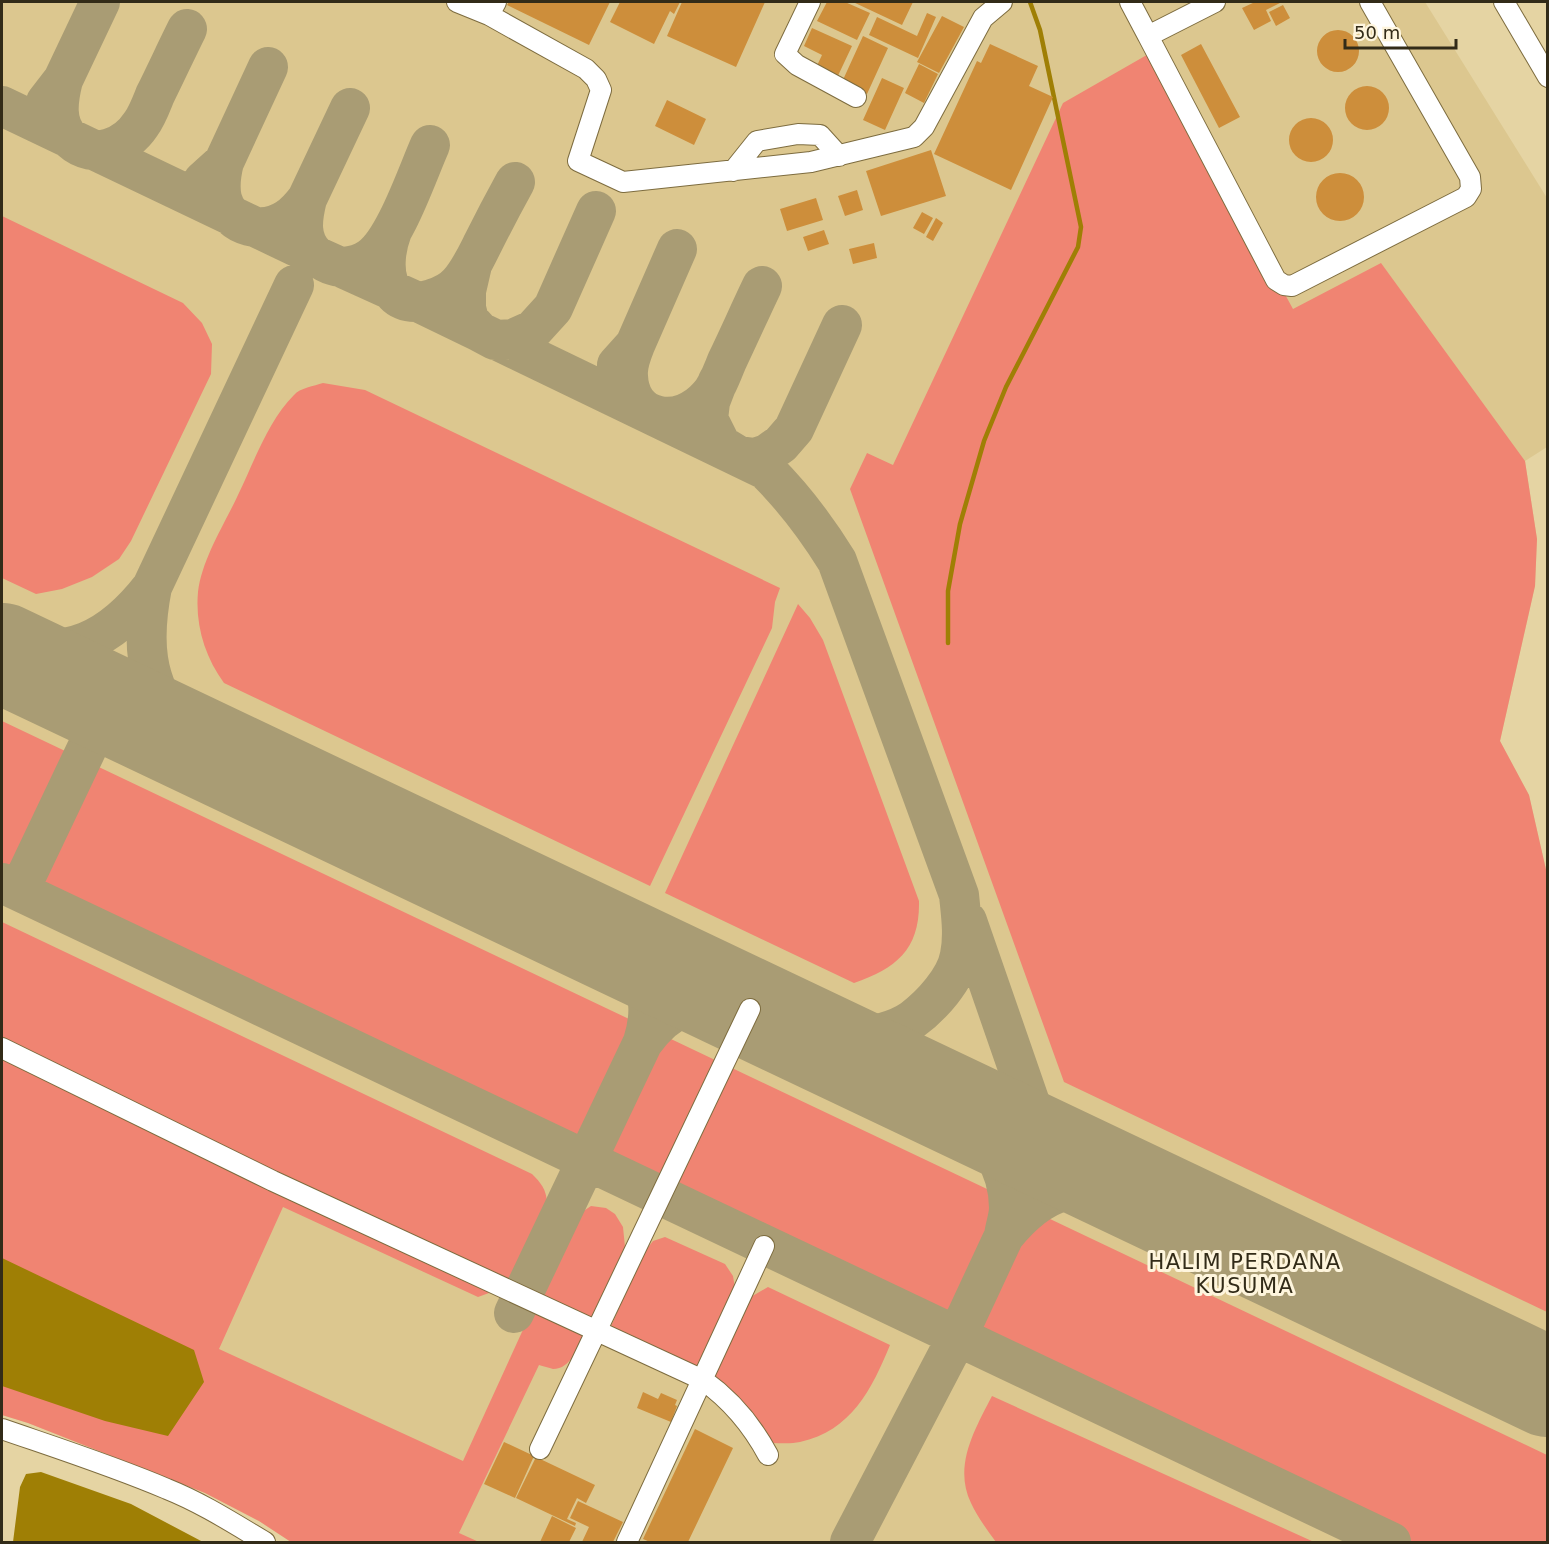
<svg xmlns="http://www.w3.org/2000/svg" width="1549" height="1544" viewBox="0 0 1549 1544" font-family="'DejaVu Sans',sans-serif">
<rect width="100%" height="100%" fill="#e5d4a3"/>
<path fill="#dcc78f" d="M 2,2 L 1425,2 L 1547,198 L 1547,447 L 1525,461 L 1537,539 L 1535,586 L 1500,741 L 1529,795 L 1547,874 L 1547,1542 L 291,1542 L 259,1521 L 205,1493 L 28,1423 L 2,1415 Z"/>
<path fill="#f08472" d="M 1152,52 L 1293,309 L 1381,263 L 1525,461 L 1537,539 L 1535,586 L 1500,741 L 1529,795 L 1547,874 L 1547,1312 L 1064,1082 L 850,489 L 867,453 L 893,465 L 1063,103 Z
M 2,216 L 183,303 L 202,323 L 212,344 L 211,374 L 131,541 L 119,559 L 92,577 L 62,589 L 36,594 L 2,578 Z
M 323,383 L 365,390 L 780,588 L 775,602 L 772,628 L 650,886 L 224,683 C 205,657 195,625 198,592 C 202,559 224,525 238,495 C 254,462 268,421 294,395 C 300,388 314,386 323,383 Z
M 798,604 L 810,618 L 823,640 L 919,901 C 920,949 897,968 854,983 L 665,893 Z
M 2,721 L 648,1028 L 644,1040 L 652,1030 L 1006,1198 L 1009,1209 L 1004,1234 L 1019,1216 L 1029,1209 L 1547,1455 L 1547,1542 L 1391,1542 L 956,1339 L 587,1160 L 2,883 Z
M 2,922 L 532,1174 C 541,1183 546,1189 547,1202 L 508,1285 L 2,1044 Z
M 2,1057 L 486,1287 L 489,1293 L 478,1297 L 283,1207 L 219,1349 L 463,1461 L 532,1310 L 584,1334 C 578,1347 571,1369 553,1369 C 549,1368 543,1366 539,1365 L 459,1533 L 479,1542 L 291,1542 L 259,1521 L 205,1493 L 28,1423 L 2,1415 Z
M 591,1206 L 606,1208 L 615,1214 L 623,1227 L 625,1247 L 589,1322 L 541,1301 L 582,1212 Z
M 665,1237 L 725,1264 L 733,1276 L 736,1294 L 702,1372 L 609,1331 L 642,1255 L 653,1241 Z
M 768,1287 L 890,1345 C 872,1389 851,1431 800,1442 C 791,1444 781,1443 772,1443 L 710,1378 L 744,1301 Z
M 992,1396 L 1314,1542 L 996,1542 C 987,1530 977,1516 971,1503 C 953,1466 975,1429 992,1396 Z"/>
<path fill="#9f7f05" d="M 2,1258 L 194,1350 L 204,1382 L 168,1436 L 105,1421 L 2,1386 Z
M 41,1472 L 131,1504 L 203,1542 L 13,1542 L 20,1487 L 26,1474 Z"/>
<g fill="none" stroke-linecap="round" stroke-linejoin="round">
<path stroke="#9f7f05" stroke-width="4.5" d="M 948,643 L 948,591 L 960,524 L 984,441 L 1006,387 L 1078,247 L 1081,227 L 1040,30 L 1030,2"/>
<path stroke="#a99c74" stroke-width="40" d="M 63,80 C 58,100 54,124 71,140 C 94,161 126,147 141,124 C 147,116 151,105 155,95 C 166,73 176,51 187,29
M 46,102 L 63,80 L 100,2
M 2,106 L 316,256 L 420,303 L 766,470 C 794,498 816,527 837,561 L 959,895 C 961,915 964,935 960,955 C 956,979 931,1006 912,1020 C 896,1031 873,1036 855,1037 C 831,1039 806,1030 783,1024
M 224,162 C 221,174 219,186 222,199 C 230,229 264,234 287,219 C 295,214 301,207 307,199 L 350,108
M 203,181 L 224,162 L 268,67
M 307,199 C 302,219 299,239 315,255 C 323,262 333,267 344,267 C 353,266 362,264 370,258 C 395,241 417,174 430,145
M 392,231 C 379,265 383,315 432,299 C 442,296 452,291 459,283 C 469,272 476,257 483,243 C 493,223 504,202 515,182
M 472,265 L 466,291 L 466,308 L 469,320 L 480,332 L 495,340 L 513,339 L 533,330 L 553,308 L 596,211
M 635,345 C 631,355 627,365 628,376 C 630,422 680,429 708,397 C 717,388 722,373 727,361 C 739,336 750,311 762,286
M 617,365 L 635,345 L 677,249
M 718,381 L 710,402 L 708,419 L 721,445 L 739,456 L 755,458 L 767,454 L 781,444 L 794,429 L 842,325
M 152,587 L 294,285
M 2,647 C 69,659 110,641 152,587 C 142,638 143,683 178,724 C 186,734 196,742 205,750
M 2,883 C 465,1103 927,1325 1391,1542
M 19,891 L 108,704
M 967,921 L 1037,1123 L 1048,1138 L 1076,1163
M 621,948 C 647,978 655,1003 643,1042 C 669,1007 697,995 740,1004
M 954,1105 C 984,1133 1009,1165 1009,1208 C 1009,1217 1005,1227 1004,1236 C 1044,1186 1079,1180 1139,1194
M 514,1313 L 643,1042
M 850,1542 L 956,1339 L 1004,1236"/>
<path stroke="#a99c74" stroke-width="100" d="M 2,653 L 1548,1387"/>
</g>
<path fill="#cd8e3b" d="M 509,2 L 610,2 L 589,45 L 507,5 Z
M 620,2 L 680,2 L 674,14 L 670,11 L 654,44 L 610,22 Z
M 682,2 L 765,2 L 736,67 L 667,36 Z
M 827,2 L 845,2 L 870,13 L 857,40 L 817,21 Z
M 853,2 L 913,2 L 902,25 Z
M 1255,2 L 1282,2 L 1266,10 L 1271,21 L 1254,30 L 1242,8 Z
M 1283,5 L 1290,18 L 1276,26 L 1269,12 Z
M 927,13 L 936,17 L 918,58 L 869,35 L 877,17 L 917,36 Z
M 942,16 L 964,27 L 939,73 L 917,62 Z
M 812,28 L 852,46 L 835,82 L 814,72 L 822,55 L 804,46 Z
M1317 51a21 21 0 1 1 42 0a21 21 0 1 1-42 0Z
M 863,36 L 888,48 L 867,94 L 842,82 Z
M 990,44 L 1038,66 L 1029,86 L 1053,97 L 1011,190 L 934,154 L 977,61 L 981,63 Z
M 1201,44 L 1240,117 L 1219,128 L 1181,55 Z
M 919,64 L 938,74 L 924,103 L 905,93 Z
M 882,78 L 904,88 L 885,130 L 863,120 Z
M1345 108a22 22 0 1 1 44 0a22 22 0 1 1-44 0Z
M 667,100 L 706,119 L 694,145 L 655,126 Z
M1289 140a22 22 0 1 1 44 0a22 22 0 1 1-44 0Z
M 931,150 L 946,196 L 881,216 L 866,171 Z
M1316 197a24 24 0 1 1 48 0a24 24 0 1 1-48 0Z
M 857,190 L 863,210 L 845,216 L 838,196 Z
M 816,198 L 823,220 L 787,231 L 780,209 Z
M 922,212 L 933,218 L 924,234 L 913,228 Z
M 936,218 L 943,223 L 933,241 L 926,237 Z
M 824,230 L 829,244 L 808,251 L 803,237 Z
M 874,243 L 877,258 L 853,264 L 849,249 Z
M 643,1392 L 658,1399 L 661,1393 L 677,1400 L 675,1405 L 677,1406 L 671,1422 L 637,1408 Z
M 695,1429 L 733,1448 L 688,1542 L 650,1542 L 643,1539 Z
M 504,1442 L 534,1456 L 515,1498 L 484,1484 Z
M 536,1457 L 595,1485 L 586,1503 L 577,1498 L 567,1519 L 576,1523 L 575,1526 L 516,1498 Z
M 578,1501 L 623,1522 L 613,1542 L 582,1542 L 589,1527 L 570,1518 Z
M 552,1516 L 576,1528 L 569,1542 L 540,1542 Z"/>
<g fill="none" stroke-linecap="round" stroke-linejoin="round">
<g stroke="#7d6c3f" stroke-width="22">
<path id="minor" d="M 457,2 L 489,15 L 496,2
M 810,2 L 785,54 L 797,65 L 856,97
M 1130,2 L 1148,36 L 1215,2
M 1504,2 L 1548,77
M 489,15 L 586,69 L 596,79 L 601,90 L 578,161 L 623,182 L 811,162 L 914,137 L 924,127 L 983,18 L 1002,2
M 1148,36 L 1276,280 L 1284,285 L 1292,286 L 1466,197 L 1471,189 L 1470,177 L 1370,2
M 733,171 L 757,141 L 798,134 L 820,135 L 839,156
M 2,1048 L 273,1181 L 703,1380 C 731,1400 752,1425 768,1455
M 2,1429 C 57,1448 113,1466 167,1489 C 202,1503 233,1523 265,1542
M 540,1449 L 750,1009
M 627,1542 L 764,1246"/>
</g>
<use href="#minor" stroke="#fff" stroke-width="20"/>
</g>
<g text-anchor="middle" stroke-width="6" stroke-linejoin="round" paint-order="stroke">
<g font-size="21" letter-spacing="1.5" fill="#322b18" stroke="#fef5dd">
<text x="1245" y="1269">HALIM PERDANA<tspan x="1245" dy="24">KUSUMA</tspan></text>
</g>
</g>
<rect width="1549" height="1544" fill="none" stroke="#322b18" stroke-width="6"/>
<path d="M1345 39v9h111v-9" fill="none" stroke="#322b18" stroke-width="3"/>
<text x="1354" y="39" font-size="18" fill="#322b18" stroke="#fef5dd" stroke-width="4.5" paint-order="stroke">50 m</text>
</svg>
